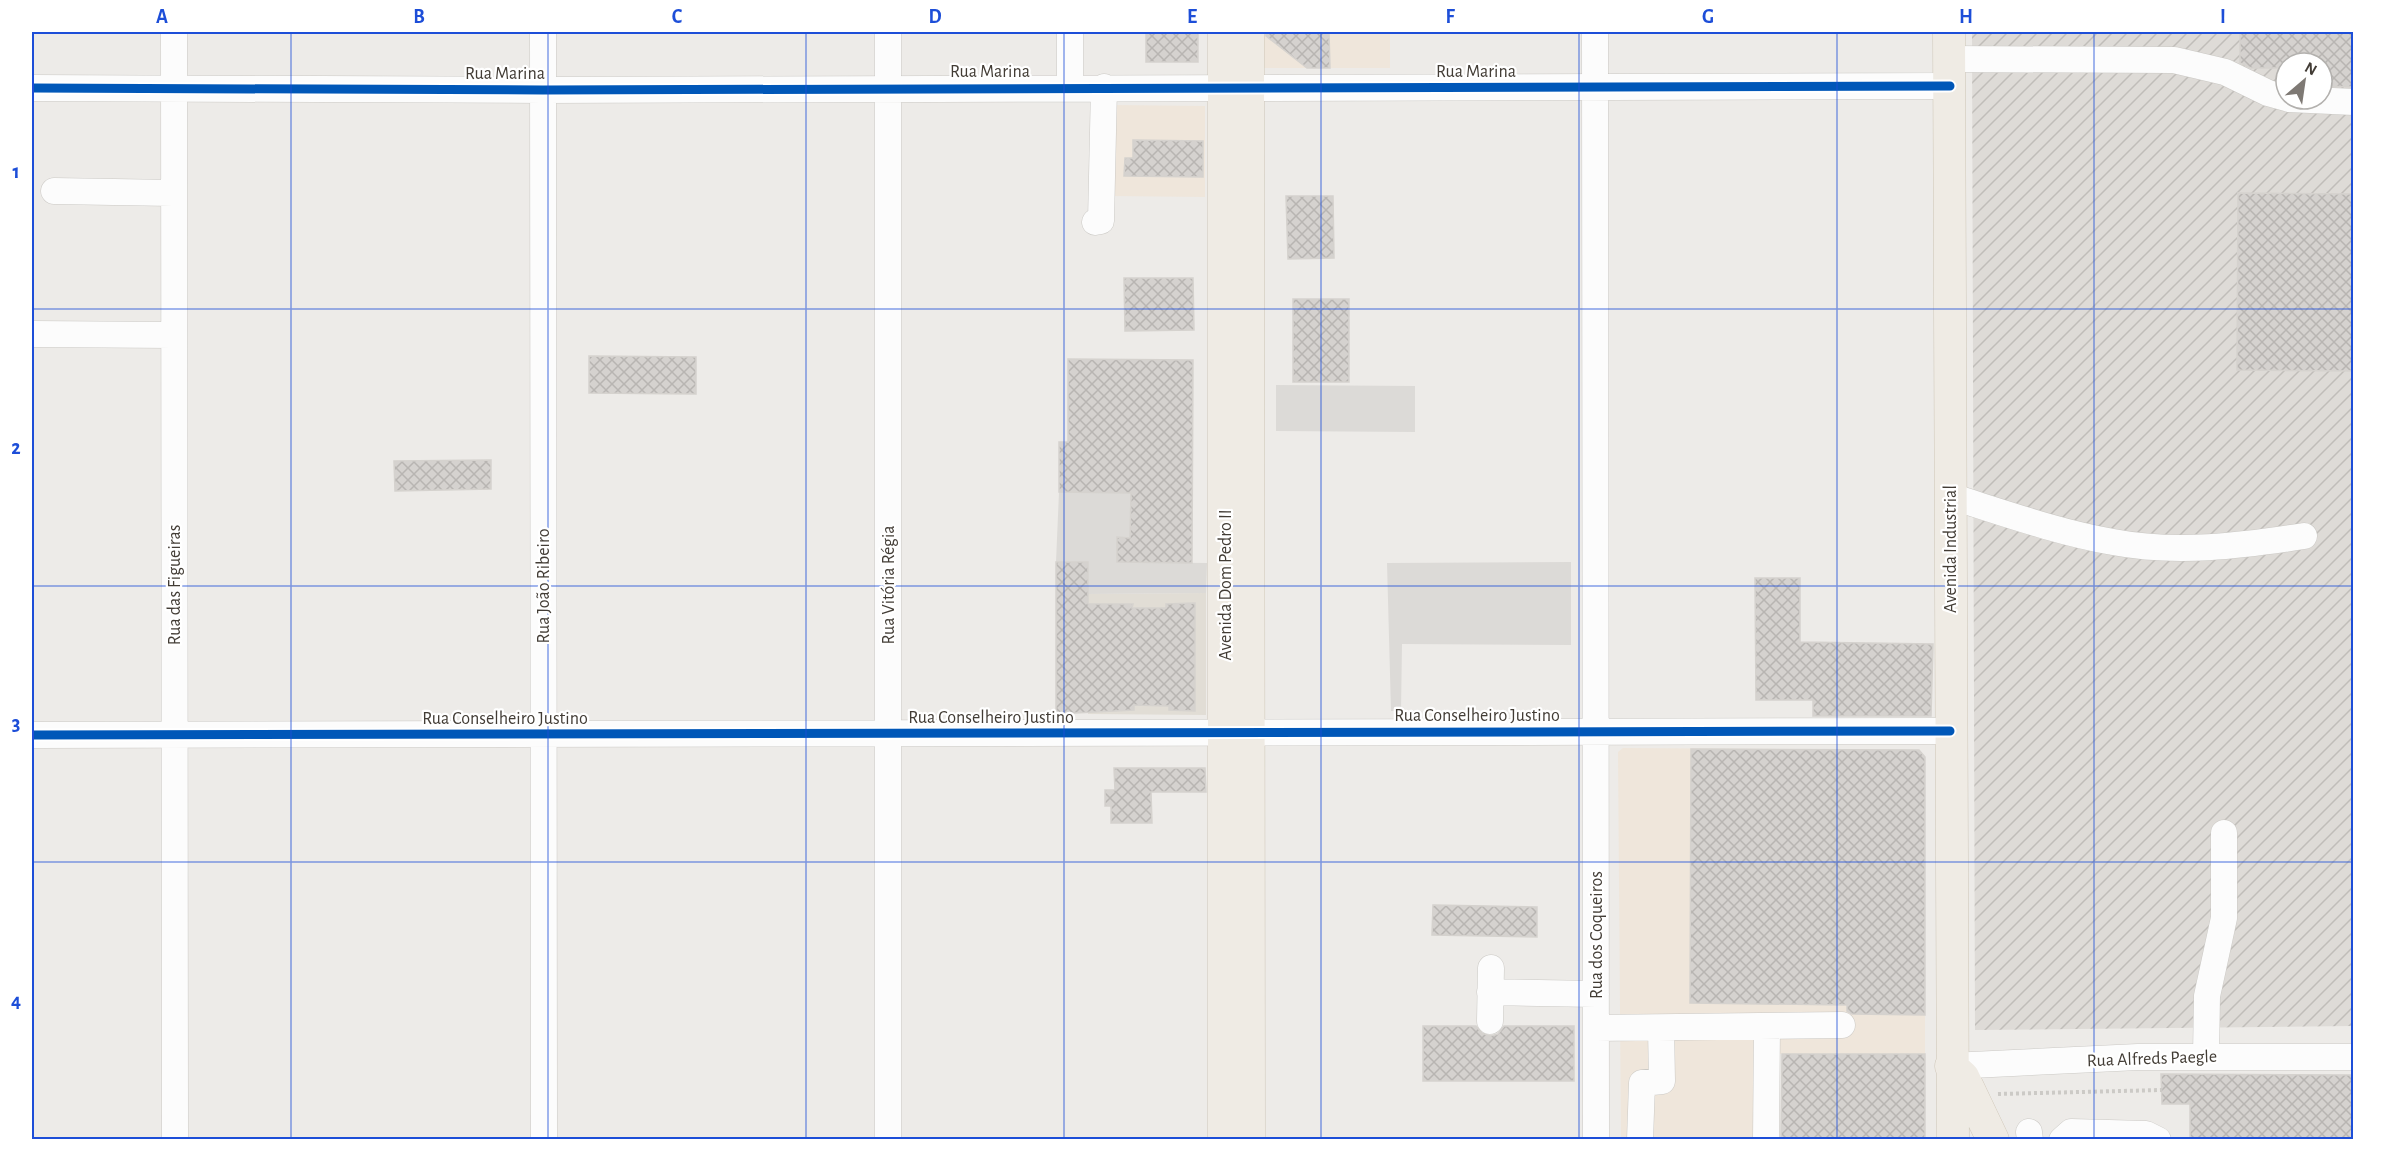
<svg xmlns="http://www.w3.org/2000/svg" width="2385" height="1171" viewBox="0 0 2385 1171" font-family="'Alegreya Sans',sans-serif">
<defs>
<pattern id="industrial-furrows" width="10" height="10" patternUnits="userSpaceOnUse" patternTransform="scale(1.5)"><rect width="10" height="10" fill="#dedbd7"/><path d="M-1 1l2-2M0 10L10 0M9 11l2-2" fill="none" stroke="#c0bdb9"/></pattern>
<pattern id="building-cross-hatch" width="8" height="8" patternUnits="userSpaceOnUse" patternTransform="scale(1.5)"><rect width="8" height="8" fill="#d5d2cf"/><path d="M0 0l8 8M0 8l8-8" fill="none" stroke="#b8b5b2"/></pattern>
</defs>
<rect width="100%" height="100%" fill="#edebe8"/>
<path fill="#e1ddd5" d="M 1206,593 L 1206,715 L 1088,714 L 1088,594 Z"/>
<path fill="#efe6db" d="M 1264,32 L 1390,32 L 1390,68 L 1263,68 Z
M 1111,105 L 1205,106 L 1205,197 L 1110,196 Z
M 1623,748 L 1919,750 L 1925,757 L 1925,1054 L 1775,1054 L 1774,1139 L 1621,1139 L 1618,752 Z"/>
<path fill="url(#industrial-furrows)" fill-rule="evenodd" d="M 1972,32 L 2353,32 L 2353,1026 L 1975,1030 ZM 2286,63 L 2322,63 L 2322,99 L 2286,99 Z"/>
<path fill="#dcdad7" d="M 1276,385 L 1415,386 L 1415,432 L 1276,431 Z
M 1059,492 L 1131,493 L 1131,528 L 1190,538 L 1117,538 L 1117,562 L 1207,563 L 1206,593 L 1088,594 L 1088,562 L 1056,562 Z
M 1571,562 L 1571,645 L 1402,644 L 1401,711 L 1391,711 L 1387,563 Z"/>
<path fill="url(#building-cross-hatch)" stroke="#d5d2ce" stroke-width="1.5" d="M 1146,32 L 1198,32 L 1198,62 L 1146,62 Z
M 1266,32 L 1329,33 L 1330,68 L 1307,68 L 1266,36 Z
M 2240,32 L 2354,32 L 2354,87 L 2322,86 L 2322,63 L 2286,63 L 2286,68 L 2251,68 L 2240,63 Z
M 1133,140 L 1203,141 L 1203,177 L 1124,176 L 1125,158 L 1133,158 Z
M 2238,193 L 2354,194 L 2354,371 L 2237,370 Z
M 1286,196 L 1333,196 L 1334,258 L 1288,259 Z
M 1124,278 L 1193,278 L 1194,330 L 1125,331 Z
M 1293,299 L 1349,299 L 1349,382 L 1293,382 Z
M 589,356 L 696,357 L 696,394 L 589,393 Z
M 1068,359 L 1193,360 L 1192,563 L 1117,562 L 1117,537 L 1130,538 L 1131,493 L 1059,492 L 1059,442 L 1068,442 Z
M 491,460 L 491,489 L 395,491 L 394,461 Z
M 1056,562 L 1088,562 L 1088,604 L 1133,604 L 1132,608 L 1166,608 L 1166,604 L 1195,603 L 1195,711 L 1169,710 L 1169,706 L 1134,705 L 1134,710 L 1056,714 Z
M 1755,578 L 1800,578 L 1800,642 L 1933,644 L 1931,716 L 1813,716 L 1813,700 L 1756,700 Z
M 1691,749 L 1919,750 L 1925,757 L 1925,1015 L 1852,1014 L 1847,1011 L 1847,1005 L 1690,1003 Z
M 1114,768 L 1205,768 L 1206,792 L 1151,792 L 1152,823 L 1111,823 L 1111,806 L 1105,806 L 1105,790 L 1115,790 Z
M 1433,905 L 1537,907 L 1537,937 L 1432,935 Z
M 1423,1026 L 1476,1026 L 1482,1033 L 1490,1036 L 1498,1034 L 1504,1026 L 1574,1026 L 1574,1081 L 1423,1081 Z
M 1782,1054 L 1925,1054 L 1925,1140 L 1781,1140 Z
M 2161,1074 L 2354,1075 L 2354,1140 L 2190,1140 L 2190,1104 L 2162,1104 Z"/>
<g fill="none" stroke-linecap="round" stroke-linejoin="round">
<g stroke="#cbc9c5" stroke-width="27">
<path id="minor" d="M 174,32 L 175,1140
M 543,32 L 544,1140
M 1070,32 L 1070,87
M 1595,32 L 1596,1140
M 1949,59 L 2174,60 L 2225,72 L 2268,93 L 2286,98
M 32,88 L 543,90 L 1950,86
M 2289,99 L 2354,102
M 54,191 L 173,193
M 1095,222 L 1101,221 L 1104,87
M 32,334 L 173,335
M 1950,496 C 2004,513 2057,532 2113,542 C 2176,554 2241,546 2304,536
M 32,735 L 1950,731
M 1490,992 L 1596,994
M 1490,1021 L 1491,968
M 1596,1028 L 1842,1025
M 2206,1056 L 2207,996 L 2224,918 L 2224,833
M 1951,1066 L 2138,1057 L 2354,1057
M 2029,1132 L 2030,1140
M 888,1140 L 888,32
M 1640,1140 L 1642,1083 L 1662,1081 L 1661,1028
M 1766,1140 L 1767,1026
M 2062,1140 L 2071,1132 L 2146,1134 L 2158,1140"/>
</g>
<g stroke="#cec6b7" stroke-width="33">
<path id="major" d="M 1224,32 L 1224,1140
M 1248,32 L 1249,1140
M 1949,32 L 1953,1140
M 1951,1066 L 1963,1077 L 1993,1140"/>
</g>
<path stroke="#cccac6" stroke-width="4" stroke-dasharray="3 3" stroke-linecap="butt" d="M 1998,1094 L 2162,1090"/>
<use href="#minor" stroke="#fcfcfc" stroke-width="26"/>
<use href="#major" stroke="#efebe4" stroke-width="32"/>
<g stroke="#fff" stroke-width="13">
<path id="cycleway" d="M 32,88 L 543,90 L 1950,86
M 32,735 L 1950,731"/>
</g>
<use href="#cycleway" stroke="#0057b8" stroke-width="9"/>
</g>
<path fill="none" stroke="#1d4ed8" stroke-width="1.5" stroke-opacity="0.55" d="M 291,32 L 291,1140M 548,32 L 548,1140M 806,32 L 806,1140M 1064,32 L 1064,1140M 1321,32 L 1321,1140M 1579,32 L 1579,1140M 1837,32 L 1837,1140M 2094,32 L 2094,1140M 32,309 L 2354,309M 32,586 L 2354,586M 32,862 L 2354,862"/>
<g text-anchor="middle" stroke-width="4.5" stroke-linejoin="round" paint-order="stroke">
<g font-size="18" fill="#423c35" stroke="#fff">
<text x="990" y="77">Rua Marina</text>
<text x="1476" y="77">Rua Marina</text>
<text x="505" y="79">Rua Marina</text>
<text transform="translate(1950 549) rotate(-90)" y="6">Avenida Industrial</text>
<text transform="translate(174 585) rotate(-90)" y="6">Rua das Figueiras</text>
<text transform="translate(888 585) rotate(-90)" y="6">Rua Vitória Régia</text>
<text transform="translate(1225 585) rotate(-90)" y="6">Avenida Dom Pedro II</text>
<text transform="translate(543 586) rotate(-90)" y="6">Rua João Ribeiro</text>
<text x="1477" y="721">Rua Conselheiro Justino</text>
<text x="991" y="723">Rua Conselheiro Justino</text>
<text x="505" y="724">Rua Conselheiro Justino</text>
<text transform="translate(1596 935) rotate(-90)" y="6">Rua dos Coqueiros</text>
<text transform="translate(2152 1058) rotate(-2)" y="6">Rua Alfreds Paegle</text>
</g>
</g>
<rect width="2385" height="1171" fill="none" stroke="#ffffff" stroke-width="66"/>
<g transform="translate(2304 81) rotate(29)"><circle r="28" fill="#ffffff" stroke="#b3b1ae" stroke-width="1.5"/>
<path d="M0-4.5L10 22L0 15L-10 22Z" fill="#7e7974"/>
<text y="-9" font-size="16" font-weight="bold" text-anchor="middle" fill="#423c35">N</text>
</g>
<rect x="33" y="33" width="2319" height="1105" fill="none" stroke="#1d4ed8" stroke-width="2"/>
<g font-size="20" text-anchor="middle" font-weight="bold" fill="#1d4ed8">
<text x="162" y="23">A</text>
<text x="419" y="23">B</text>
<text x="677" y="23">C</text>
<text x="935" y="23">D</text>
<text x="1192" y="23">E</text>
<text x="1450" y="23">F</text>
<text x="1708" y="23">G</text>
<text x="1966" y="23">H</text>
<text x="2223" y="23">I</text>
<text x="16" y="178">1</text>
<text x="16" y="454">2</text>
<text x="16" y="730">3</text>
<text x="16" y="1007">4</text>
</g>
</svg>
